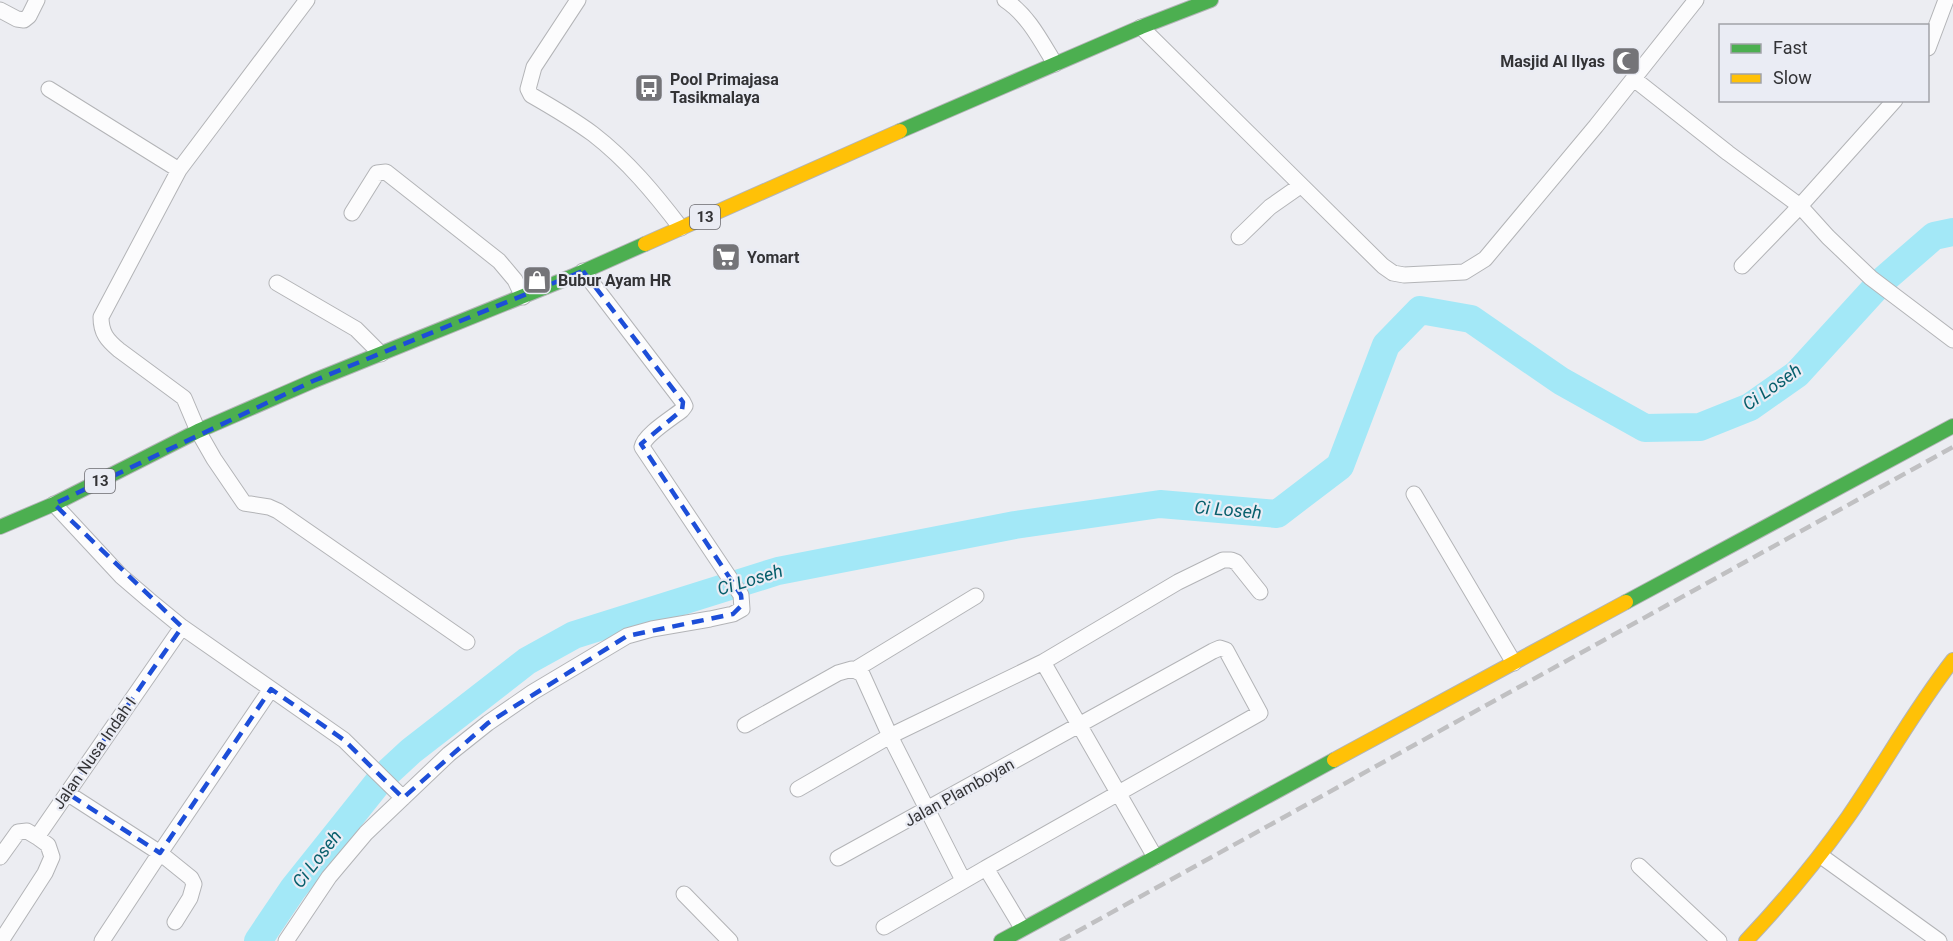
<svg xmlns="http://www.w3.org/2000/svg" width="1953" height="941" viewBox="0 0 1953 941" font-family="Roboto,sans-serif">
<rect width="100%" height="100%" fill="#ecedf2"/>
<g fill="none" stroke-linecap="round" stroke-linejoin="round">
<path stroke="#a3e8f7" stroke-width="28" d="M 384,776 L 411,751 L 527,661 L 574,635 L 778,571 L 1015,525 L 1160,504 L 1277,514 L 1340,466 L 1386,345 L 1420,310 L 1471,319 L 1561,381 L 1645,428 L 1700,427 L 1750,407 L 1797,374 L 1881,282 L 1934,236 L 1953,232
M 258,941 L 293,889 L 380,780"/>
<g stroke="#b3b4b7" stroke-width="17">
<path id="street" d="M 307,0 L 179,170 L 101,317 C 101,333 107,340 119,350 L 184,398 L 198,431 L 214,459 L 244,503 L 269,507 L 278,511 L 467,642
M 578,0 L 534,67 L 528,89 L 531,95 C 552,107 574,120 593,134 C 628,161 655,194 681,228
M 1005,0 C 1028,15 1041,41 1055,64
M 0,10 L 17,19 L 24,20 L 29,16 L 37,0
M 1141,27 L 1383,266 L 1393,273 L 1404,275 L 1464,272 L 1485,259 L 1596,126 L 1696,0
M 1928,48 L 1946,0
M 1634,79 L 1728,153 L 1800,206 L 1895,100
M 49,89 L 179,170
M 352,213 L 377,173 L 386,172 L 499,261 L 515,280 L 523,297
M 1239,237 L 1270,207 L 1300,186
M 1742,266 L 1800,206 L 1828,237 L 1871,278 L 1953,340
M 277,283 L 356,329 L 381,354
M 1414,494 L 1514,663
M 54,504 L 121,576 L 149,600 L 182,627 L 344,740 L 403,798
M 1043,662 L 1155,857
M 856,669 L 976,596
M 745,725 L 838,673 L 852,669 L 862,674 L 890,736 L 1043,662 L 1178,582 L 1223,560 L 1231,560 L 1236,562 L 1260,592
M 798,789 L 890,736 L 963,880
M 67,793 L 160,853 L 102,941
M 1821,856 L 1939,941
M 0,857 L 18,832 L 27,831 L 37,837 L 182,627
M 838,858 L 1213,651 L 1220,648 L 1226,650 L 1260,713 L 986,868
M 1639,866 L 1719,941
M 684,894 L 730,941
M 175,922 L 190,898 L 194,884 L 191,878 L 160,853 L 271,689
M 884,927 L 986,868 L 1022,928
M 1,941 L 45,873 L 52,857 L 48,845 L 37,837
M 286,941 L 329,877 L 366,833 L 449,754 L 488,723 L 533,692 L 627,636 L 652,629 L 710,619 L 733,614 L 742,609 L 741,595 L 642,447 C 644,435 672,418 682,410 L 685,406 L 683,402 L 583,271"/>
</g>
<g stroke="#b3b4b7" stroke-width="16">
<path id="fast" d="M 900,131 L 1141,27 L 1211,0
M 0,527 L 54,504 L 198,431 L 313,381 L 573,276 L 645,244
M 1626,602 L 1953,426
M 1001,941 L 1334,760"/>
</g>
<g stroke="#b3b4b7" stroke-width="16">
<path id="slow" d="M 645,244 L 900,131
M 1334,760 L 1626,602
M 1746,941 C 1783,902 1817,861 1848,817 C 1884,765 1914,710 1953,660"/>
</g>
<use href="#street" stroke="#fcfcfd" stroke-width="15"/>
<use href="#fast" stroke="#4caf50" stroke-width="14"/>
<use href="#slow" stroke="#ffc107" stroke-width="14"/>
<path stroke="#c0c0c2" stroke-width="4.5" stroke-dasharray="12 6" stroke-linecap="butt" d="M 1060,941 L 1953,447"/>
</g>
<path fill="none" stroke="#1d4ed8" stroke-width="4.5" stroke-dasharray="12 8" stroke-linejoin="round" d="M 583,271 L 683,402 L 682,410 L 641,444 L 741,595 L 742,605 L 733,614 L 627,636 L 488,723 L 403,798 L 344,740 L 271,689 L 160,853 L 67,793 L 182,627 L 54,504 L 313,381 Z"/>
<defs>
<g id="mosque-square" transform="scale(1.5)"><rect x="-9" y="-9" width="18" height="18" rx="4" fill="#747478" stroke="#eaecf4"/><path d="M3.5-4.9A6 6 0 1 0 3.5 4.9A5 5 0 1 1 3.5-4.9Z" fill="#fff"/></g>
<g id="bus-square" transform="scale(1.5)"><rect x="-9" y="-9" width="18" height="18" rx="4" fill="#747478" stroke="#eaecf4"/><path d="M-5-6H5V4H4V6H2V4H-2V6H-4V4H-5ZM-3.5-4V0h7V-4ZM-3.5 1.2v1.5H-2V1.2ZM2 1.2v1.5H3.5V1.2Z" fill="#fff"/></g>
<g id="supermarket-square" transform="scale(1.5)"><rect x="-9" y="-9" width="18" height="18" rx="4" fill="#747478" stroke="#eaecf4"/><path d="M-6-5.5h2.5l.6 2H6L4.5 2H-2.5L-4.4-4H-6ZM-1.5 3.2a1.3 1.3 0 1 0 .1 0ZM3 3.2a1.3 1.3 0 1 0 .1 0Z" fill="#fff"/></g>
<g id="shop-square" transform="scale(1.5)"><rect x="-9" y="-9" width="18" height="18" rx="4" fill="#747478" stroke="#eaecf4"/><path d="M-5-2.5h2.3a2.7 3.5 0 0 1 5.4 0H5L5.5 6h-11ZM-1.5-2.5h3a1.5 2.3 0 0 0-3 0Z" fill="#fff"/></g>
</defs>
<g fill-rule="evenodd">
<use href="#mosque-square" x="1626" y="61"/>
<use href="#bus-square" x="649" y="88"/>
<use href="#supermarket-square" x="726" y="257"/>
<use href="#shop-square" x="537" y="280"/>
</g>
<g text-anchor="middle" stroke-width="4.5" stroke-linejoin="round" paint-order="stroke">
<g fill="#eaecf4" stroke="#6a6a6f" stroke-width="1.5">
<rect x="690" y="205" width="30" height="24" rx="4.5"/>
<rect x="85" y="469" width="30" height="24" rx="4.5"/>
</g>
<g font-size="15" font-weight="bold" fill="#333336">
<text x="705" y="222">13</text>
<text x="100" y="486">13</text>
</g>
<g font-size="16" font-weight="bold" fill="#333336" stroke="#eaecf4" text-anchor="start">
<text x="1605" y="67" text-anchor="end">Masjid Al Ilyas</text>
<text x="670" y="85">Pool Primajasa<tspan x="670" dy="18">Tasikmalaya</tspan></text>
<text x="747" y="263">Yomart</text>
<text x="558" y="286">Bubur Ayam HR</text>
</g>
<g font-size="16" fill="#333336" stroke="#eaecf4">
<text transform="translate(94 753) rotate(-55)" y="6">Jalan Nusa Indah I</text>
<text transform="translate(959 792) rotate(-29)" y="6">Jalan Plamboyan</text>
</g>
<g font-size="18" font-style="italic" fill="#075f6c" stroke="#eaecf4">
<text transform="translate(1772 387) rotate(-35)" y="6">Ci Loseh</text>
<text transform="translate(1228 510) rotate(5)" y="6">Ci Loseh</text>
<text transform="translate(750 580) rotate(-17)" y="6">Ci Loseh</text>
<text transform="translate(317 859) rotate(-52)" y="6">Ci Loseh</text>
</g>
</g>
<rect x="1719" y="24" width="210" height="78" fill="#eaecf4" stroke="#a1a2a8" stroke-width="1.5"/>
<rect x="1731" y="44" width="30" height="9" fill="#4caf50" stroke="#a1a2a8" stroke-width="1.5"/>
<text x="1773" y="54" font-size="18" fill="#333336">Fast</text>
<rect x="1731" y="74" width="30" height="9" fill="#ffc107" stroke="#a1a2a8" stroke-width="1.5"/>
<text x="1773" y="84" font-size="18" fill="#333336">Slow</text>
</svg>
